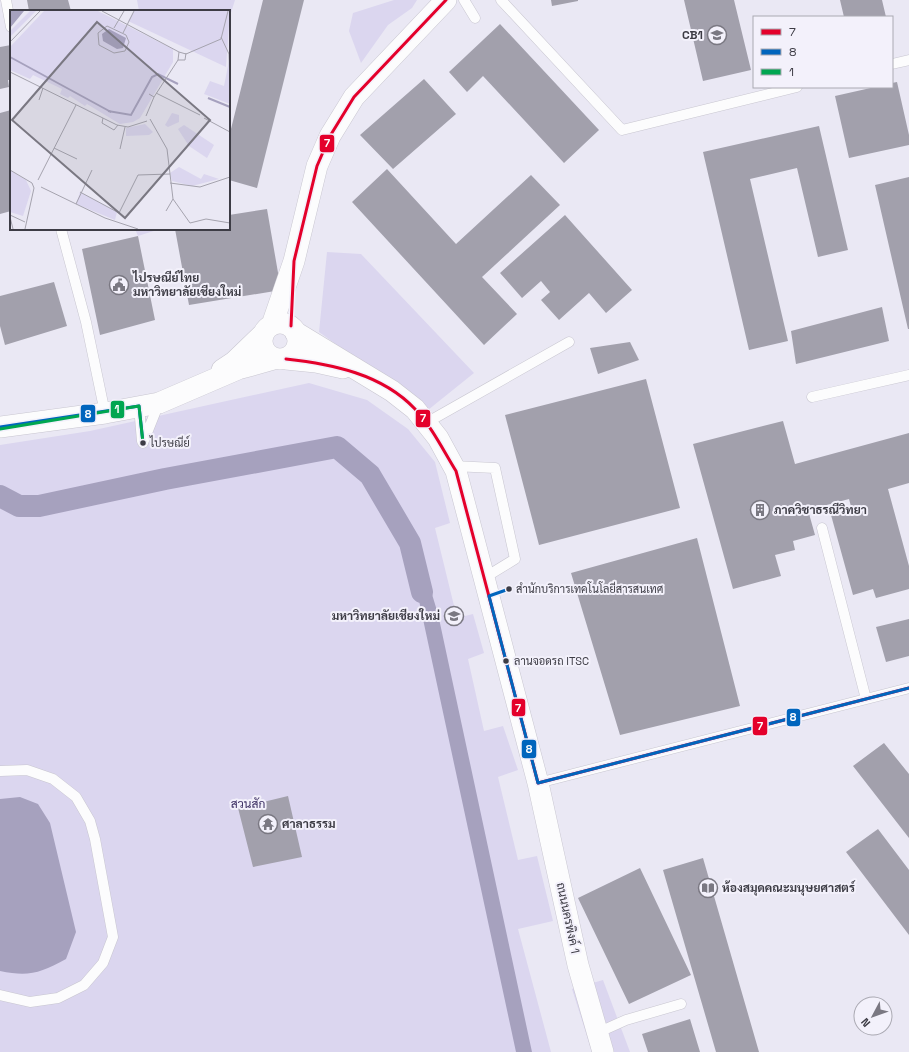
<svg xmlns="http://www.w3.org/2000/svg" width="909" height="1052" viewBox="0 0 909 1052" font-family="'Space Grotesk',Sarabun,sans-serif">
<rect width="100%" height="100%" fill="#eae8f4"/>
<path fill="#dbd6ef" d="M 137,0 L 235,0 L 229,19 L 229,11 L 139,11 Z
M 394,0 L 417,0 L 412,8 L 388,25 L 361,63 L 349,31 L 353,13 Z
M 135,229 L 160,229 L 138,236 Z
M 327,252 L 361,254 L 474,373 L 428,410 L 319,332 Z
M 309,383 L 367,400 L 408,429 L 435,462 L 450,523 L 435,528 L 457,618 L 473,614 L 484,653 L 468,659 L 484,731 L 503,726 L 518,770 L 498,777 L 518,860 L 537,856 L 553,921 L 518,929 L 551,1052 L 0,1052 L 0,445 L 90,431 Z
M 603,980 L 630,1052 L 592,1052 L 572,989 Z"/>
<path fill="#a6a1be" d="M 421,558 L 438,614 L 532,1052 L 516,1052 L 412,568 Z
M 20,797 L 38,804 L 50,823 L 76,932 L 66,959 C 40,973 29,977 0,971 L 0,799 Z"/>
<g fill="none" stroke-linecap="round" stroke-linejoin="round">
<path stroke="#a6a1be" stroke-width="22" d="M 0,496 L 19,506 L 39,506 L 165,479 L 337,447 L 370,475 L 410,543 L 422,592"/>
</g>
<path fill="#a2a0ac" d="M 27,0 L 68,0 L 71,11 L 29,11 Z
M 263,0 L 304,0 L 257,188 L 229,180 L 229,137 Z
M 551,0 L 578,0 L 578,1 L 552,6 Z
M 684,0 L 734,0 L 751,70 L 703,81 Z
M 840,0 L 882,0 L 886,17 L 844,17 Z
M 500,24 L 599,130 L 564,163 L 483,76 L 467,92 L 449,72 Z
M 11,45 L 11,80 L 8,80 L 9,87 L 0,89 L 0,47 Z
M 424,79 L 456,114 L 393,169 L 360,135 Z
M 897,82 L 909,135 L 909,145 L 849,158 L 835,96 L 875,87 L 892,87 L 892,83 Z
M 11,110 L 11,211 L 0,214 L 0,113 Z
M 819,126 L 848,250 L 818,257 L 797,168 L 750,179 L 788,341 L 749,350 L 703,152 Z
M 387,169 L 456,244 L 531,175 L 560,205 L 482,277 L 517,314 L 484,345 L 352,202 Z
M 909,177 L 909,329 L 908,329 L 875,185 Z
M 267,209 L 281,290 L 189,305 L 175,229 L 229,229 L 229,215 Z
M 565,215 L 632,290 L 606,313 L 589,293 L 559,320 L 541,300 L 550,292 L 541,281 L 522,298 L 500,273 Z
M 138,236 L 155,320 L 100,335 L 82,249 Z
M 54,282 L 67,326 L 5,345 L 0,326 L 0,296 Z
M 882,307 L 889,341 L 796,364 L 791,331 Z
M 630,342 L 639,360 L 598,374 L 590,348 Z
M 646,379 L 680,508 L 539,545 L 505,415 Z
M 783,421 L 795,464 L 909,433 L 909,483 L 888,489 L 909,566 L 909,589 L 876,598 L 873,589 L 853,595 L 831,515 L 852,510 L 849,499 L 808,510 L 815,535 L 793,541 L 795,550 L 775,555 L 781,576 L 733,589 L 693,444 Z
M 697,538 L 740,706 L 620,735 L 571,573 Z
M 909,619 L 909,656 L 886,662 L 876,627 Z
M 884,743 L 909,774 L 909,838 L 853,766 Z
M 288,796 L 302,857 L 253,867 L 238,808 Z
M 878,829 L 909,870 L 909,935 L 846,852 Z
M 703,858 L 759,1052 L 716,1052 L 663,870 Z
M 640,868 L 691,975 L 629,1004 L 578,898 Z
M 690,1019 L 700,1052 L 648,1052 L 642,1034 Z"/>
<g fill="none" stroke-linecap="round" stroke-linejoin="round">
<g stroke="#c8c6d0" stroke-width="11">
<path id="lane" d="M 6,0 L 11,27
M 464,0 L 475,18
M 501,0 L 622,130 L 797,87
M 892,64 L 909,60
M 61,229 L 86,322 L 105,413
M 812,397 L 909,375
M 136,407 L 139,406 L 142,441
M 426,423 L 569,342
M 143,443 L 159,403
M 453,466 L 495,468 L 515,559 L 484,578
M 822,528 L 866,699
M 0,771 L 27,770 L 53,779 L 76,797 L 90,821 L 95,839 L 113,937 L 103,963 L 84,985 L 58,998 L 30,1002 L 0,995
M 538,783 L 909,688
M 597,1033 L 626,1020 L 681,1004"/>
</g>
<g stroke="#c8c6d0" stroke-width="22">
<path id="street" d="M262 341a18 18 0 1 1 36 0a18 18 0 1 1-36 0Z
M 272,325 L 294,261 L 317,166 L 330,136 L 354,97 L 446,0
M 295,332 L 392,391 L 415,409 L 438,438 L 456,471 L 538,783 L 578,965 L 603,1052
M 286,359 L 316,362 L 343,368
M 222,370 L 234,362 L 264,333
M 0,427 L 105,413 L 159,403 L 238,369 L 274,359"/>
</g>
<use href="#lane" stroke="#fcfcfd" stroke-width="10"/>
<use href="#street" stroke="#fcfcfd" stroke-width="21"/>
<g stroke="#f3f1fb" stroke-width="6">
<path id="bus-1" d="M 291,326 L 294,261 L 317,166 L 330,136 L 354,97 L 446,0
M 286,359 C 332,364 382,374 415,409 C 432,427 443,450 456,471 L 538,783 L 909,688"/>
</g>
<g stroke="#f3f1fb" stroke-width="6">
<path id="bus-2" d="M 0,427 L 139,406 L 143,443
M 509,589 L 489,596 L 538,783 L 909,688"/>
</g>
<g stroke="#f3f1fb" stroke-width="6">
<path id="bus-3" d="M 0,429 L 139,406 L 143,443"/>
</g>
<use href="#bus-1" stroke="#e4002b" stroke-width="3"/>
<use href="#bus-2" stroke="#0065bd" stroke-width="3"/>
<use href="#bus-3" stroke="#00a651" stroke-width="3"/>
</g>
<defs>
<g id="university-ring" transform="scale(1)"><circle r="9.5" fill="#f3f1fb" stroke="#7a7882" stroke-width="1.5"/><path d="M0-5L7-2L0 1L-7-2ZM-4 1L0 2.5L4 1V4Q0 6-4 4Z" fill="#7a7882"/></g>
<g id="civic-ring" transform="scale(1)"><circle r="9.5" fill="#f3f1fb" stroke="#7a7882" stroke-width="1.5"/><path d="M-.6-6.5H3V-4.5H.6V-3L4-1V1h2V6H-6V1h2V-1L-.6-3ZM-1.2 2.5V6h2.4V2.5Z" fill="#7a7882"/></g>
<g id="building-ring" transform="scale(1)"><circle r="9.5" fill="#f3f1fb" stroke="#7a7882" stroke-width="1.5"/><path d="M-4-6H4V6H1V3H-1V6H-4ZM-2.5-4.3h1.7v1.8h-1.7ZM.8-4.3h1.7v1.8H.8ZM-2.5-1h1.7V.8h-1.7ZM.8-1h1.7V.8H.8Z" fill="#7a7882"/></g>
<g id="temple-ring" transform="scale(1)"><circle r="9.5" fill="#f3f1fb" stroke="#7a7882" stroke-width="1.5"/><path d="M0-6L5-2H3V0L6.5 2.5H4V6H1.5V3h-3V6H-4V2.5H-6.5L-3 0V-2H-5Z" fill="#7a7882"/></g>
<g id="library-ring" transform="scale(1)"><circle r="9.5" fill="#f3f1fb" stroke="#7a7882" stroke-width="1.5"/><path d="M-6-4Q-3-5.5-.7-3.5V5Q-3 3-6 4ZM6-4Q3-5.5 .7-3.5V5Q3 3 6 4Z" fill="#7a7882"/></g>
</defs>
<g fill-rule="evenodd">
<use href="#university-ring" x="717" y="35"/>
<use href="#civic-ring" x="119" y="285"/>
<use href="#building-ring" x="760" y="510"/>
<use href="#university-ring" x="454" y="616"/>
<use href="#temple-ring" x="268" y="824"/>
<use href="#library-ring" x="708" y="888"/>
</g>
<g fill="#3d3c45" stroke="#f3f1fb" stroke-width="1.5">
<circle cx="143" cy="443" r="3.5"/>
<circle cx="509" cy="589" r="3.5"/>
<circle cx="506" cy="661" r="3.5"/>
</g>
<g text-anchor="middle" stroke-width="4" stroke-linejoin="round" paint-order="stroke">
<g font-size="11" fill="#3d3c45" stroke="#f3f1fb" text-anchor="start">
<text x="150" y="447">ไปรษณีย์</text>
<text x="516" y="593">สํานักบริการเทคโนโลยีสารสนเทศ</text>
<text x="514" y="665">ลานจอดรถ ITSC</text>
</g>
<g font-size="12" font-weight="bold" fill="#3d3c45" stroke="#f3f1fb" text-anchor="start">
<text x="703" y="39" text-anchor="end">CB1</text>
<text x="133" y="282">ไปรษณีย์ไทย<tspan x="133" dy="14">มหาวิทยาลัยเชียงใหม่</tspan></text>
<text x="774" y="514">ภาควิชาธรณีวิทยา</text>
<text x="440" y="620" text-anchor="end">มหาวิทยาลัยเชียงใหม่</text>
<text x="282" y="828">ศาลาธรรม</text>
<text x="722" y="892">ห้องสมุดคณะมนุษยศาสตร์</text>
</g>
<g font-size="12" fill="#3f3265" stroke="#f3f1fb">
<text x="248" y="808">สวนสัก</text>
</g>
<g font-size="12" fill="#3d3c45" stroke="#f3f1fb">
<text transform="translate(568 918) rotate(78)" y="4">ถนนนครพิงค์ 1</text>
</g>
</g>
<g transform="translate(10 10)">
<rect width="220" height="220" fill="#eae8f4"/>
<path d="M 20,1 L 26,1 L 0,27 L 0,21 ZM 34,1 L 88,1 L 163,39 L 163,52 L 130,108 L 123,112 L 110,114 L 77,94 L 75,96 L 60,86 L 58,88 L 50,84 L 52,79 L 23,65 L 20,69 L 0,60 L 0,37 ZM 124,1 L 220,1 L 216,57 L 118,11 ZM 220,46 L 220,94 L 194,84 L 200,71 L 214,76 ZM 162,103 L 169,105 L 169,112 L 158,117 L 155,115 ZM 135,114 L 143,122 L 139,125 L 116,126 L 116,118 ZM 174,115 L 204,135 L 197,148 L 179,136 L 168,119 ZM 169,157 L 191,169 L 194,164 L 209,169 L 182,176 L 162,171 L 160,163 ZM 0,160 L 16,170 L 21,181 L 13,206 L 0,202 ZM 70,182 L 107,202 L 105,210 L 66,194 Z" fill="#dbd6ef"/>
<path d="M 0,1 L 14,1 L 0,18 ZM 99,19 L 116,28 L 113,38 L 107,39 L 93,31 L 92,24 ZM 0,46 L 101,101 L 101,103 L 0,48 Z" fill="#a6a1be"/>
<path fill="none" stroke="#a6a1be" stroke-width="2" d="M 198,88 L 220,97M 98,101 L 121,105 L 142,67 L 148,64 L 168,74"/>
<path fill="none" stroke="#a5a3ae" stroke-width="1" d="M 92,1 L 169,42M 97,16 L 116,25 L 119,32 L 115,41 L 104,43 L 89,35 L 88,23 ZM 104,18 L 114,1M 113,23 L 124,1M 211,27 L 219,44 L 220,72M 0,32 L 30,1M 168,50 L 175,50 L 176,43M 0,62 L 107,115 L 118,117 L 137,111M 146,83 L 190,105M 139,84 L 144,87 L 168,50 L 169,42 L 176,44 L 211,29 L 218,1M 29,90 L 33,78M 136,106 L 144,87M 93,108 L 92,113 L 104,120 L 108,115M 194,108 L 220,122M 140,109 L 157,139 L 163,189 L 180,213M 44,138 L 67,149M 110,139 L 115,117M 0,160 L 22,173 L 24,178 L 15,219M 28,170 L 66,95M 160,173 L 190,177 L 220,167M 31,177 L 95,208 L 128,219M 70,182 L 109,203 L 128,165 L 160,164M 66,194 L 82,160M 156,201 L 163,189M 0,205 L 15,212M 0,207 L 3,219M 180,213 L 196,209 L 220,213"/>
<path fill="#7a7882" fill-opacity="0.15" stroke="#7a7882" stroke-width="2" d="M 87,12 L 200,110 L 115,208 L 2,110 Z"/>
<rect width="220" height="220" fill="none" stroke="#3d3c45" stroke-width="2"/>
</g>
<g stroke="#f3f1fb" stroke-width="1.5">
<rect x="319" y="134" width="16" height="19" rx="4" fill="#e4002b"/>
<rect x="110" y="400" width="15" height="19" rx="4" fill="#00a651"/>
<rect x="80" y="404" width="16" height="19" rx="4" fill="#0065bd"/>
<rect x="415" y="409" width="16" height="19" rx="4" fill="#e4002b"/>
<rect x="511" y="698" width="15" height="19" rx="4" fill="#e4002b"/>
<rect x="786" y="708" width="15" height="19" rx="4" fill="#0065bd"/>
<rect x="752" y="716" width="16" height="20" rx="4" fill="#e4002b"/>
<rect x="521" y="739" width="16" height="20" rx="4" fill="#0065bd"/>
</g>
<g font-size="11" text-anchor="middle" font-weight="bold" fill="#fff">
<text x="327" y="147">7</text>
<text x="117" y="413">1</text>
<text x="88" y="418">8</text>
<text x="423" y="422">7</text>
<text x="518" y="712">7</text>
<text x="793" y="721">8</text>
<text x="760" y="730">7</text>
<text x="529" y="753">8</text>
</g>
<rect x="753" y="16" width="140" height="72" fill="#f3f1fb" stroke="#aaa9b2"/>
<rect x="761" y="29" width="20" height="6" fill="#e4002b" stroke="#aaa9b2"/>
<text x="789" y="36" font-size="12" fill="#3d3c45">7</text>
<rect x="761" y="49" width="20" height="6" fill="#0065bd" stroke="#aaa9b2"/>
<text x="789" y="56" font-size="12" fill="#3d3c45">8</text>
<rect x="761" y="69" width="20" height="6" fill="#00a651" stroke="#aaa9b2"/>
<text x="789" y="76" font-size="12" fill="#3d3c45">1</text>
<g transform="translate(873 1016) rotate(229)"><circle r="19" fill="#f3f1fb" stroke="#aaa9b2"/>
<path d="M0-3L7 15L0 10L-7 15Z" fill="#7a7882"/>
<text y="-6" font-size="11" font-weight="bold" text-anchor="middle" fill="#3d3c45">N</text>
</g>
</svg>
